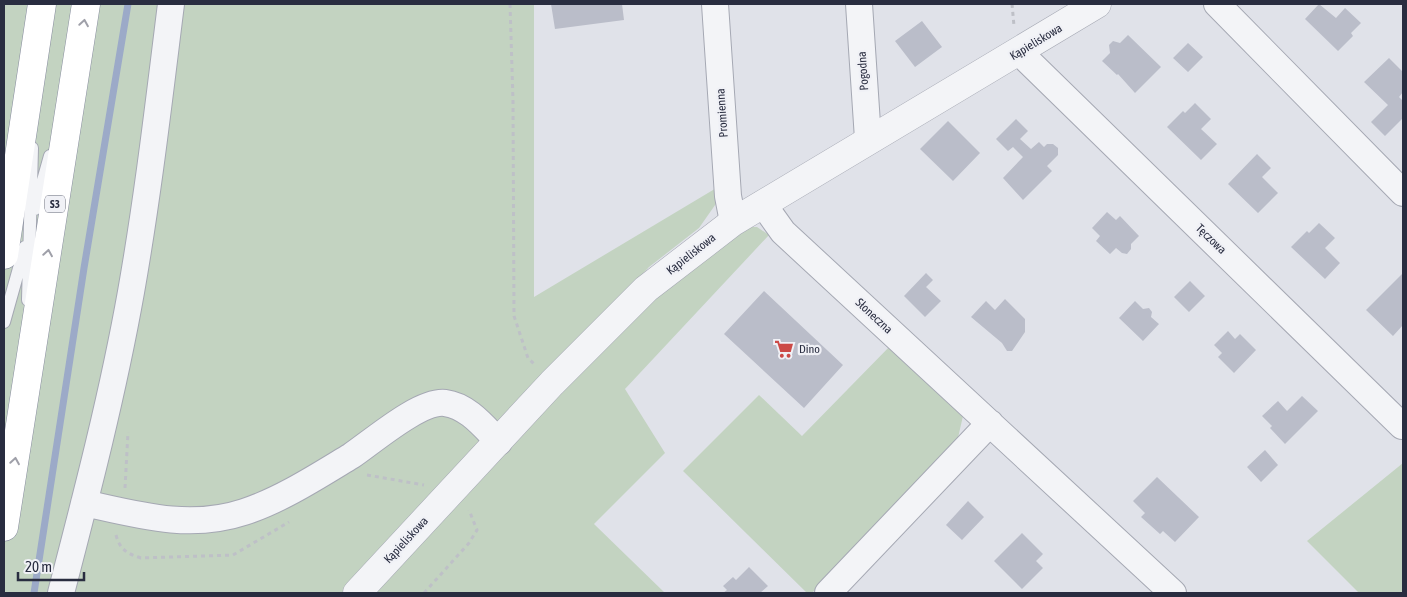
<svg xmlns="http://www.w3.org/2000/svg" width="1407" height="597" viewBox="0 0 1407 597" font-family="'Asap Condensed',sans-serif">
<rect width="100%" height="100%" fill="#e0e2e9"/>
<path fill="#c3d3c1" d="M 4,4 L 534,4 L 534,297 L 718,187 L 720,198 L 699,228 L 649,267 L 577,345 L 742,227 L 757,227 L 769,235 L 625,389 L 665,453 L 594,524 L 665,593 L 4,593 Z
M 893,343 L 955,401 L 963,416 L 957,442 L 812,593 L 807,593 L 683,471 L 759,395 L 802,436 Z
M 1403,463 L 1403,593 L 1359,593 L 1307,541 Z"/>
<g fill="none" stroke-linecap="round" stroke-linejoin="round">
<path stroke="#9caac8" stroke-width="7" d="M 34,593 L 84,268 L 128,4"/>
</g>
<path fill="#babdc9" d="M 551,4 L 622,4 L 624,20 L 555,29 Z
M 1319,4 L 1336,18 L 1345,8 L 1361,23 L 1351,33 L 1353,36 L 1338,51 L 1305,19 Z
M 922,21 L 942,47 L 915,67 L 895,41 Z
M 1128,35 L 1161,67 L 1135,93 L 1118,74 L 1117,75 L 1102,61 L 1110,53 L 1109,45 L 1113,41 L 1120,43 Z
M 1188,43 L 1203,57 L 1188,72 L 1173,58 Z
M 1389,58 L 1403,72 L 1403,92 L 1399,97 L 1403,101 L 1403,118 L 1385,136 L 1371,122 L 1388,105 L 1364,82 Z
M 1195,103 L 1211,119 L 1201,129 L 1217,144 L 1201,160 L 1167,127 L 1183,111 L 1185,113 Z
M 1016,119 L 1028,131 L 1020,139 L 1031,149 L 1039,142 L 1044,147 L 1047,144 L 1053,144 L 1058,148 L 1058,155 L 1047,166 L 1052,171 L 1023,200 L 1003,178 L 1023,157 L 1013,147 L 1008,151 L 996,139 Z
M 948,121 L 980,153 L 953,181 L 920,149 Z
M 1257,154 L 1271,168 L 1262,177 L 1278,193 L 1258,213 L 1228,184 Z
M 1107,212 L 1116,220 L 1120,216 L 1139,236 L 1131,244 L 1131,249 L 1127,254 L 1122,253 L 1116,248 L 1110,254 L 1096,241 L 1100,236 L 1092,228 Z
M 1319,223 L 1335,238 L 1325,248 L 1340,263 L 1325,279 L 1291,247 L 1307,231 L 1309,233 Z
M 926,273 L 933,280 L 926,287 L 941,301 L 925,317 L 904,296 Z
M 1403,273 L 1403,325 L 1393,336 L 1366,310 Z
M 1190,281 L 1205,296 L 1189,312 L 1174,297 Z
M 764,291 L 843,365 L 804,408 L 724,334 Z
M 1005,299 L 1025,319 L 1025,332 L 1012,351 L 1007,351 L 1002,343 L 971,317 L 986,301 L 995,310 Z
M 1135,301 L 1143,309 L 1149,308 L 1152,312 L 1151,317 L 1159,324 L 1143,341 L 1119,318 Z
M 1228,331 L 1235,339 L 1240,334 L 1256,350 L 1234,373 L 1218,357 L 1222,353 L 1214,345 Z
M 1302,396 L 1318,411 L 1285,444 L 1270,428 L 1272,426 L 1262,416 L 1278,401 L 1287,411 Z
M 1265,450 L 1278,465 L 1261,482 L 1247,467 Z
M 1157,477 L 1199,517 L 1175,542 L 1163,531 L 1160,534 L 1141,517 L 1145,513 L 1133,501 Z
M 968,501 L 984,517 L 962,540 L 946,525 Z
M 1022,533 L 1043,554 L 1036,561 L 1043,568 L 1022,589 L 994,561 Z
M 749,567 L 768,586 L 760,593 L 723,593 L 727,590 L 723,586 L 733,577 L 736,580 Z"/>
<g fill="none" stroke-linecap="round" stroke-linejoin="round">
<g stroke="#a5a8b3" stroke-width="14">
<path id="service" d="M 35,209 L 50,156
M 28,300 L 32,148
M 4,322 L 25,247"/>
</g>
<g stroke="#a5a8b3" stroke-width="28">
<path id="minor" d="M 715,4 L 728,196 L 733,222
M 859,4 L 868,139
M 1217,4 L 1403,193
M 1019,52 L 1402,426
M 763,204 L 783,232 L 1173,593
M 84,503 C 138,515 190,530 244,512 C 281,500 318,476 351,456 C 372,442 420,400 445,403 C 468,406 484,427 499,442
M 61,593 C 87,493 113,393 131,292 C 148,196 159,100 171,4
M 828,593 L 990,423"/>
</g>
<g stroke="#a5a8b3" stroke-width="29">
<path id="tertiary" d="M 357,593 L 552,383 L 646,289 L 733,222 L 1097,4"/>
</g>
<g stroke="#888d9f" stroke-width="29">
<path id="motorway" d="M 4,255 L 42,4
M 4,527 L 86,4"/>
</g>
<path stroke="#bec0c7" stroke-width="3" stroke-dasharray="4 4" stroke-linecap="butt" d="M 510,4 L 513,101 L 514,316 L 528,358 L 535,365
M 1012,4 L 1014,26
M 367,475 L 424,485
M 125,488 L 128,432
M 116,535 C 120,550 128,554 141,558 L 233,555 L 289,522
M 424,593 L 469,543 L 477,530 L 469,510"/>
<use href="#service" stroke="#f3f4f7" stroke-width="12"/>
<use href="#minor" stroke="#f3f4f7" stroke-width="26"/>
<use href="#tertiary" stroke="#f3f4f7" stroke-width="28"/>
<use href="#motorway" stroke="#fff" stroke-width="28"/>
</g>
<defs><path id="oneway-chevron" d="M-2-3.5L2.5 0L-2 3.5" fill="none" stroke-width="1.6" stroke-linecap="round" stroke-linejoin="round" transform="scale(1.25)"/></defs>
<g stroke="#9fa0a9">
<use href="#oneway-chevron" transform="translate(84 23) rotate(-81)"/>
<use href="#oneway-chevron" transform="translate(48 253) rotate(-81)"/>
<use href="#oneway-chevron" transform="translate(15 461) rotate(-81)"/>
</g>
<defs>
<g id="supermarket-bare" transform="scale(1.5)"><path d="M-6-5.5h2.5l.6 2H6L4.5 2H-2.5L-4.4-4H-6ZM-1.5 3.2a1.3 1.3 0 1 0 .1 0ZM3 3.2a1.3 1.3 0 1 0 .1 0Z" fill="#cc4a47" stroke="#f0f1f6" stroke-width="2.5" paint-order="stroke"/></g>
</defs>
<g fill-rule="evenodd">
<use href="#supermarket-bare" x="784" y="349"/>
</g>
<g text-anchor="middle" stroke-width="4.5" stroke-linejoin="round" paint-order="stroke">
<rect fill="#f0f1f6" stroke="#656877" stroke-width="1" x="45" y="195.5" width="20" height="17" rx="4"/>
<g font-size="11" font-weight="bold" fill="#292d40">
<text x="55" y="208">S3</text>
</g>
<g font-size="12" fill="#292d40" stroke="#f0f1f6">
<text transform="translate(1036 42) rotate(-31)" y="4">Kąpieliskowa</text>
<text transform="translate(863 71) rotate(-94)" y="4">Pogodna</text>
<text transform="translate(722 113) rotate(-94)" y="4">Promienna</text>
<text transform="translate(1211 239) rotate(44)" y="4">Tęczowa</text>
<text transform="translate(691 254) rotate(-38)" y="4">Kąpieliskowa</text>
<text transform="translate(874 316) rotate(43)" y="4">Słoneczna</text>
<text transform="translate(406 540) rotate(-47)" y="4">Kąpieliskowa</text>
</g>
<g font-size="12" fill="#292d40" stroke="#f0f1f6" text-anchor="start">
<text x="799" y="353">Dino</text>
</g>
</g>
<rect width="1407" height="597" fill="none" stroke="#292d40" stroke-width="10"/>
<path d="M18 572v8h66v-8" fill="none" stroke="#292d40" stroke-width="2.5"/>
<text x="25" y="572" font-size="15" fill="#292d40" stroke="#f0f1f6" stroke-width="4" paint-order="stroke">20 m</text>
</svg>
